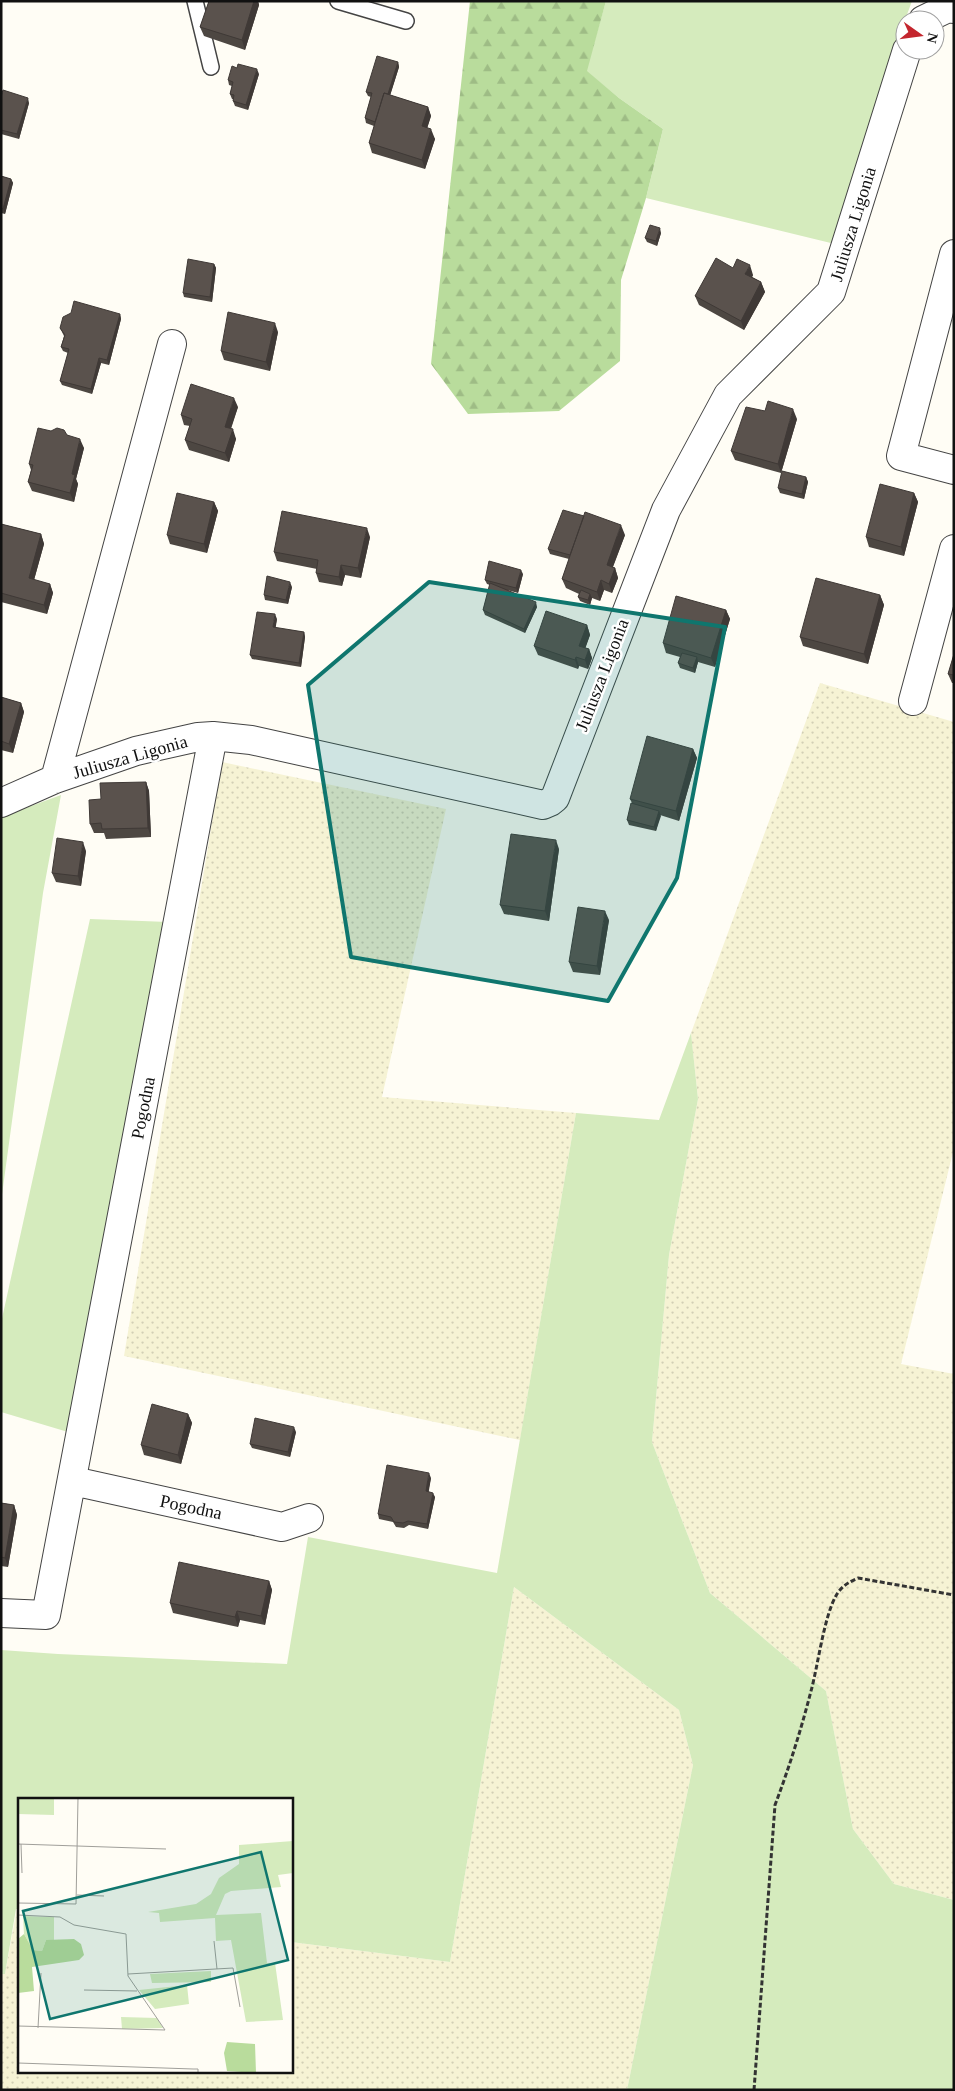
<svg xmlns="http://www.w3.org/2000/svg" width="955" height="2091" viewBox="0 0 955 2091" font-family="'Times New Roman',serif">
<defs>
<pattern id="farmland-dots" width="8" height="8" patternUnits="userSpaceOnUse" patternTransform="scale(1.25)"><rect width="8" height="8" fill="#f6f3d4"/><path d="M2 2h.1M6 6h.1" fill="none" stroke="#d2cfb5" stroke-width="1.8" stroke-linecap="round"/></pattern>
<pattern id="forest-firs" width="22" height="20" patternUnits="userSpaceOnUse" patternTransform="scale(1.25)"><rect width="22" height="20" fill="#b9dc9c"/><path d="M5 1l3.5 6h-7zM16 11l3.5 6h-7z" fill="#9ebc85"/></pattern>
</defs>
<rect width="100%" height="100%" fill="#fffdf5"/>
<path fill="url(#farmland-dots)" d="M 820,683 L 954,722 L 954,1148 L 901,1364 L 954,1374 L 954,1900 L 894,1884 L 853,1829 L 826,1691 L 710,1593 L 652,1442 L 669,1255 L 698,1099 L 691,1033 Z
M 222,762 L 446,809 L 382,1097 L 576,1113 L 520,1440 L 124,1356 Z
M 514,1587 L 679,1710 L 693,1765 L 627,2090 L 1,2090 L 1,1974 L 5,1974 L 17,1908 L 19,1909 L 19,2072 L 291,2072 L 291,1942 L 450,1962 Z"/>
<path fill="#d5ebbd" d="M 606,1 L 912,1 L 905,20 L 839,245 L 646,198 L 663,129 L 619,98 L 586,71 Z
M 61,795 L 43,893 L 1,1202 L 1,817 Z
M 90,919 L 168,922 L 68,1432 L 1,1412 L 1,1323 Z
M 691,1033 L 698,1099 L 669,1255 L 652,1442 L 710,1593 L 826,1691 L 853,1829 L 894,1884 L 954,1900 L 954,2090 L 627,2090 L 693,1765 L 679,1710 L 514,1587 L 450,1962 L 291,1942 L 291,1800 L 19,1800 L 19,1909 L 16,1909 L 5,1974 L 1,1974 L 1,1650 L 58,1654 L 287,1664 L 308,1537 L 497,1573 L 576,1113 L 659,1120 Z"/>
<path fill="url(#forest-firs)" d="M 470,1 L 606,1 L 587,71 L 619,98 L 663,129 L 646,198 L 621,280 L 620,361 L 559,411 L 468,414 L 431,364 Z"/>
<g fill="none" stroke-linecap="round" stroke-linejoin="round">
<g stroke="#444" stroke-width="18">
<path id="lane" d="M 195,1 L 211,67
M 338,1 L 406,21"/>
</g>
<g stroke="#444" stroke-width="30">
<path id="street" d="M 923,20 L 950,7 L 954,9
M 954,254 L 901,456 L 954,470
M 913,701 L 954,549
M 55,779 L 172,344
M 1,803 L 55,779 L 136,751 L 198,737 L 213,736 L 251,740 L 543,805 L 550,802 L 555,798 L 666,510 L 728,395 L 831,292 L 907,50
M 73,1481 L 282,1527 L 309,1518
M 1,1613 L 46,1615 L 213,736"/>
</g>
<path stroke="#333" stroke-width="3" stroke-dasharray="5 2.5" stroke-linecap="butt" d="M 754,2090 L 775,1805 C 789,1768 801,1730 811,1691 C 818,1666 824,1615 837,1594 C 842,1586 849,1582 858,1578 L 954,1595"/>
<use href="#lane" stroke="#fff" stroke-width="15"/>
<use href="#street" stroke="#fff" stroke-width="28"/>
</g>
<path fill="#4d4742" d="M 209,1 L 258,1 L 259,5 L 245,50 L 204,36 L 200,27 Z
M 398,62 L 399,67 L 390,95 L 428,107 L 431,116 L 427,128 L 435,139 L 425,169 L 372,153 L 369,143 L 374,126 L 366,123 L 365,118 L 371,97 L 368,96 L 366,92 Z
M 259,74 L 248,110 L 235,106 L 233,101 L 233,99 L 232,99 L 230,94 L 232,86 L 229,85 L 228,80 Z
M 1,97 L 29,103 L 19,139 L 1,134 Z
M 1,176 L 11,179 L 13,183 L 5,214 L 1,213 Z
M 661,233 L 657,246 L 647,242 L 645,238 Z
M 214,264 L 216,268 L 212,302 L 184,297 L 183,293 Z
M 733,268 L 753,275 L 752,277 L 761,282 L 765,292 L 744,330 L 699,305 L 695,296 Z
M 120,314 L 121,319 L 109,365 L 101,363 L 92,394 L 62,385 L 60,381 L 68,353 L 63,351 L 61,347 L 64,336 L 60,328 Z
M 278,332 L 270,371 L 224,360 L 221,351 Z
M 238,407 L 231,429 L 236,439 L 229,462 L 189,450 L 185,440 L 190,426 L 184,425 L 181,415 Z
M 797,419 L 781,473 L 735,460 L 731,451 Z
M 67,435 L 84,448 L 76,479 L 78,484 L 74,502 L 32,491 L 28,482 L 31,470 L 29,464 Z
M 806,477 L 808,482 L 804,499 L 780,493 L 778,488 Z
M 914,493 L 918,502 L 904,556 L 869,547 L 866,537 Z
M 214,502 L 218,511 L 207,553 L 170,544 L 167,535 Z
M 1,524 L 41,534 L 44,544 L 34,580 L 50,584 L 53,593 L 47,614 L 1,602 Z
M 625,535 L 613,567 L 615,568 L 618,578 L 612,593 L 604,590 L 600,601 L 592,598 L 590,605 L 580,601 L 578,597 L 579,594 L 566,588 L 562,579 L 569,559 L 550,554 L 548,549 Z
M 370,537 L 361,578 L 345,575 L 342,586 L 319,582 L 316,573 L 317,569 L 277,561 L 274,552 Z
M 523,574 L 518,593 L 507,590 L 537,607 L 525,633 L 485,615 L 483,610 L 490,585 L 487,584 L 485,580 Z
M 292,587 L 288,604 L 265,600 L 264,595 Z
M 880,595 L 884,605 L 868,664 L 803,646 L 800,637 Z
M 726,610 L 730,619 L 715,667 L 698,662 L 695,673 L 680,668 L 678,663 L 680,657 L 666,653 L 663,643 Z
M 277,619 L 275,628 L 304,632 L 305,637 L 301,667 L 252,659 L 250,655 Z
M 587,625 L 590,635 L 585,648 L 589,649 L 592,658 L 588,669 L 579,666 L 578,669 L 538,655 L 534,646 Z
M 954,654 L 954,683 L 952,683 L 948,674 Z
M 1,697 L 21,703 L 24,712 L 13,753 L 1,750 Z
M 693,749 L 697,758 L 679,821 L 660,815 L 656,831 L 629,825 L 627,820 L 632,803 L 630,799 Z
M 146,782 L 149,791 L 151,837 L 106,839 L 104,833 L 94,833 L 90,824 L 101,799 Z
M 559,849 L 549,921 L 504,914 L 500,905 Z
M 86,851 L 81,886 L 56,882 L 52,873 Z
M 609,920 L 600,975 L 573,972 L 569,962 Z
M 188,1414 L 192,1423 L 181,1464 L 144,1455 L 141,1445 Z
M 296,1432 L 290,1457 L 252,1448 L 250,1444 Z
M 431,1478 L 428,1492 L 435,1497 L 428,1529 L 409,1525 L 404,1528 L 396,1527 L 393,1522 L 379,1519 L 378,1514 Z
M 1,1503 L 14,1505 L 17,1515 L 8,1567 L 1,1566 Z
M 269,1581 L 272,1590 L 265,1625 L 240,1620 L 238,1627 L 173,1613 L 170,1603 Z"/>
<path fill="#3f3936" d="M 254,1 L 258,1 L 259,5 L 245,50 L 242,40 Z
M 398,62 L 399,67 L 380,128 L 379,123 Z
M 257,69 L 259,74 L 248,110 L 246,105 Z
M 28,98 L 29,103 L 19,139 L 17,134 Z
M 428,107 L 431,116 L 425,135 L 422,126 Z
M 431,129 L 435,139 L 425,169 L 422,160 Z
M 11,179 L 13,183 L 5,214 L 3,209 Z
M 660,228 L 661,233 L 657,246 L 656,241 Z
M 214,264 L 216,268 L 212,302 L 210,297 Z
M 750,265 L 753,275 L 749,283 L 745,274 Z
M 761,282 L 765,292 L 744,330 L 741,321 Z
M 120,314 L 121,319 L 109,365 L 107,360 Z
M 275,323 L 278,332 L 270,371 L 266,362 Z
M 99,358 L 101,363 L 92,394 L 91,389 Z
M 234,398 L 238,407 L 228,436 L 225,427 Z
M 793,409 L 797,419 L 781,473 L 778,464 Z
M 233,429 L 236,439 L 229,462 L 225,453 Z
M 80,439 L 84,448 L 76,479 L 78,484 L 74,502 L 70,493 L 72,474 Z
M 806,477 L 808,482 L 804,499 L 802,494 Z
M 914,493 L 918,502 L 904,556 L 901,547 Z
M 214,502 L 218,511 L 207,553 L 204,544 Z
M 621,525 L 625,535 L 610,574 L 607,565 Z
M 367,528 L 370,537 L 361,578 L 358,568 Z
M 41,534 L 44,544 L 32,587 L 29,578 Z
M 341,565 L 345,575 L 342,586 L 339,577 Z
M 615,568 L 618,578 L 612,593 L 609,584 Z
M 521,570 L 523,574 L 518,593 L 516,588 Z
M 601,580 L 604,590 L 600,601 L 597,592 Z
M 290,582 L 292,587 L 288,604 L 286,600 Z
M 50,584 L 53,593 L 47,614 L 44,605 Z
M 590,594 L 592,598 L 590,605 L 588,600 Z
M 880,595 L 884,605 L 868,664 L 864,654 Z
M 536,602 L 537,607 L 525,633 L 524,629 Z
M 726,610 L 730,619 L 715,667 L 711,658 Z
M 275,614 L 277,619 L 275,632 L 273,627 Z
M 587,625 L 590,635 L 583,655 L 579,646 Z
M 304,632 L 305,637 L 301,667 L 299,663 Z
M 589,649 L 592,658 L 588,669 L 585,660 Z
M 576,657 L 579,666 L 578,669 L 575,660 Z
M 697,657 L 698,662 L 695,673 L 693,668 Z
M 21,703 L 24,712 L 13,753 L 9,744 Z
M 693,749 L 697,758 L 679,821 L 676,811 Z
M 146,782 L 149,791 L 151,837 L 148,828 Z
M 659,811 L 661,816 L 656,831 L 654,827 Z
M 556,840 L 559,849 L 549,921 L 545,911 Z
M 83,842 L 86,851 L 81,886 L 78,876 Z
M 605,911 L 609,920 L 600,975 L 597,966 Z
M 188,1414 L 192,1423 L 181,1464 L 178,1455 Z
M 294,1427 L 296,1432 L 290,1457 L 288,1452 Z
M 429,1473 L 431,1478 L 428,1496 L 426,1491 Z
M 433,1493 L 435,1497 L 428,1529 L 427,1524 Z
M 14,1505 L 17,1515 L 8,1567 L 5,1558 Z
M 269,1581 L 272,1590 L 265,1625 L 261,1616 Z
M 237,1611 L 240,1620 L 238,1627 L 235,1617 Z"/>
<path fill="#5a524d" stroke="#3f3936" d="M 209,1 L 254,1 L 242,40 L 200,27 Z
M 377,56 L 398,62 L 388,94 L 384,93 L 375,122 L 365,118 L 372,93 L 366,92 Z
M 238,64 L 257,69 L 246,105 L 233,101 L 234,95 L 230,94 L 233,82 L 228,80 L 232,66 L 237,68 Z
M 3,90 L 28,98 L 17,134 L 1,130 L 1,97 Z
M 384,93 L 428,107 L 422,126 L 431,129 L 422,160 L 369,143 Z
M 1,176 L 11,179 L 3,209 L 1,208 Z
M 650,225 L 660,228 L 656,241 L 645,238 Z
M 716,258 L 733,268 L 737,259 L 750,265 L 745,274 L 761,282 L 741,321 L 695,296 Z
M 188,259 L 214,264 L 210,297 L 183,293 Z
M 74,301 L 120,314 L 107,360 L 99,358 L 91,389 L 60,381 L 69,349 L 61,347 L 65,335 L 60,328 L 63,317 L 71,313 Z
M 228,312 L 275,323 L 266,362 L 221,351 Z
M 191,384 L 234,398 L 225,427 L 233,429 L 225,453 L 185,440 L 192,419 L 181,415 Z
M 768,401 L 793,409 L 778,464 L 731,451 L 746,407 L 765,411 Z
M 38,428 L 51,431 L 57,428 L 64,430 L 67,435 L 80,439 L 72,474 L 75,475 L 70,493 L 28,482 L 33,465 L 29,464 Z
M 782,471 L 806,477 L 802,494 L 778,488 Z
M 880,484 L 914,493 L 901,547 L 866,537 Z
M 177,493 L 214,502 L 204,544 L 167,535 Z
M 563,510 L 584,516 L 570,555 L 548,549 Z
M 282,511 L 367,528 L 358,568 L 341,565 L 339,577 L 316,573 L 318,560 L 274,552 Z
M 585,512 L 621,525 L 607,565 L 615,568 L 609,584 L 601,580 L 597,592 L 562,579 Z
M 1,524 L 41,534 L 29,578 L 50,584 L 44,605 L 1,593 Z
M 489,561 L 521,570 L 516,588 L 485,580 Z
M 267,576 L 290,582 L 286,600 L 264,595 Z
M 816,578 L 880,595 L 864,654 L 800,637 Z
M 490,583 L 536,602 L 524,629 L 483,610 Z
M 581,590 L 590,594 L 588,600 L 578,597 Z
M 676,596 L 726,610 L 711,658 L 663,643 Z
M 546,611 L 587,625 L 579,646 L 589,649 L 585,660 L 576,657 L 575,660 L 534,646 Z
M 257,612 L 275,614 L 273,627 L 304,632 L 299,663 L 250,655 Z
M 682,653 L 697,657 L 693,668 L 678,663 Z
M 954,654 L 954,675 L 948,674 Z
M 1,697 L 21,703 L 9,744 L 1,741 Z
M 647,736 L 693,749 L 676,811 L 630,799 Z
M 146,782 L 148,828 L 102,829 L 101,823 L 90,824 L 89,800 L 101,799 L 100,783 Z
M 631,803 L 659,811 L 654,827 L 627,820 Z
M 511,834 L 556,840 L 545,911 L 500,905 Z
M 57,838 L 83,842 L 78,876 L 52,873 Z
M 578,907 L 605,911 L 597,966 L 569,962 Z
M 152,1404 L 188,1414 L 178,1455 L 141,1445 Z
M 255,1418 L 294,1427 L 288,1452 L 250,1444 Z
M 387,1465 L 429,1473 L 426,1491 L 433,1493 L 427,1524 L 408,1521 L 403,1523 L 394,1522 L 391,1517 L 378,1514 Z
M 1,1503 L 14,1505 L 5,1558 L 1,1557 Z
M 179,1562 L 269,1581 L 261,1616 L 237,1611 L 235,1617 L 170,1603 Z"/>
<path fill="#0f766e" fill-opacity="0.2" stroke="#0f766e" stroke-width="4" stroke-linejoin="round" d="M 429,582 L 725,627 L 677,878 L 608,1001 L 351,957 L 308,685 Z"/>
<g text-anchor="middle" stroke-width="5" stroke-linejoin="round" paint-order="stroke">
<g font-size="18" fill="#111" stroke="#fff">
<text transform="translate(853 224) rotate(-73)" y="6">Juliusza Ligonia</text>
<text transform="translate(602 675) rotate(-69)" y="6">Juliusza Ligonia</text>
<text transform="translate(130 757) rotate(-16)" y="6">Juliusza Ligonia</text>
<text transform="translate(143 1108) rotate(-79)" y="6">Pogodna</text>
<text transform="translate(191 1507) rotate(12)" y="6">Pogodna</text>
</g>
</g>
<g transform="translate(18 1798)">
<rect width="275" height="275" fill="#fffdf5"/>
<path d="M 0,0 L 36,0 L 36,17 L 0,16 ZM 275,43 L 275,75 L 260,77 L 263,89 L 213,93 L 207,96 L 198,117 L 243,115 L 249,165 L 257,165 L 265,222 L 228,224 L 213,142 L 198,143 L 197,120 L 142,124 L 141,115 L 130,114 L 178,106 L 193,96 L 201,80 L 221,66 L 221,47 ZM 5,118 L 36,119 L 36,142 L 28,142 L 24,153 L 15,152 L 6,136 ZM 193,173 L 193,184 L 134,185 L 132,176 ZM 169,187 L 171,206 L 137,211 L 121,192 ZM 103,219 L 139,220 L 145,230 L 104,231 Z" fill="#d5ebbd"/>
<path d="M 6,136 L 15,152 L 24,153 L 28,142 L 56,141 L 63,146 L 66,157 L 61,162 L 14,169 L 16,193 L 0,195 L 0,141 ZM 209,244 L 237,246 L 238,275 L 209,273 L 206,255 Z" fill="#b9dc9c"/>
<path fill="none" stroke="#a09f9a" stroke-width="1" d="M 0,46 L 148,51M 3,46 L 4,75M 59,97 L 86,98M 0,105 L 58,106 L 60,0M 0,117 L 42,119 L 56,127 L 108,136 L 110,178 L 147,232 L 0,228M 196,143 L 199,171M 110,176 L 215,170 L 222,209M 66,192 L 119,193M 20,230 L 23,175M 0,265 L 175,271 L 180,271 L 180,275"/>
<path fill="#0f766e" fill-opacity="0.15" stroke="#0f766e" stroke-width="2.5" d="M 243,54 L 270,162 L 32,221 L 5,113 Z"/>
<rect width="275" height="275" fill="none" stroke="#111" stroke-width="2.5"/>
</g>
<rect width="955" height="2091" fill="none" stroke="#111111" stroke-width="5"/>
<g transform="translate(920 35) rotate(104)"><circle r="24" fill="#ffffff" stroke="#a0a0a0"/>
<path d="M0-4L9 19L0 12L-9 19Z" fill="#c4262e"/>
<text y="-8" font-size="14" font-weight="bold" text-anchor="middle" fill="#111111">N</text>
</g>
</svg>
